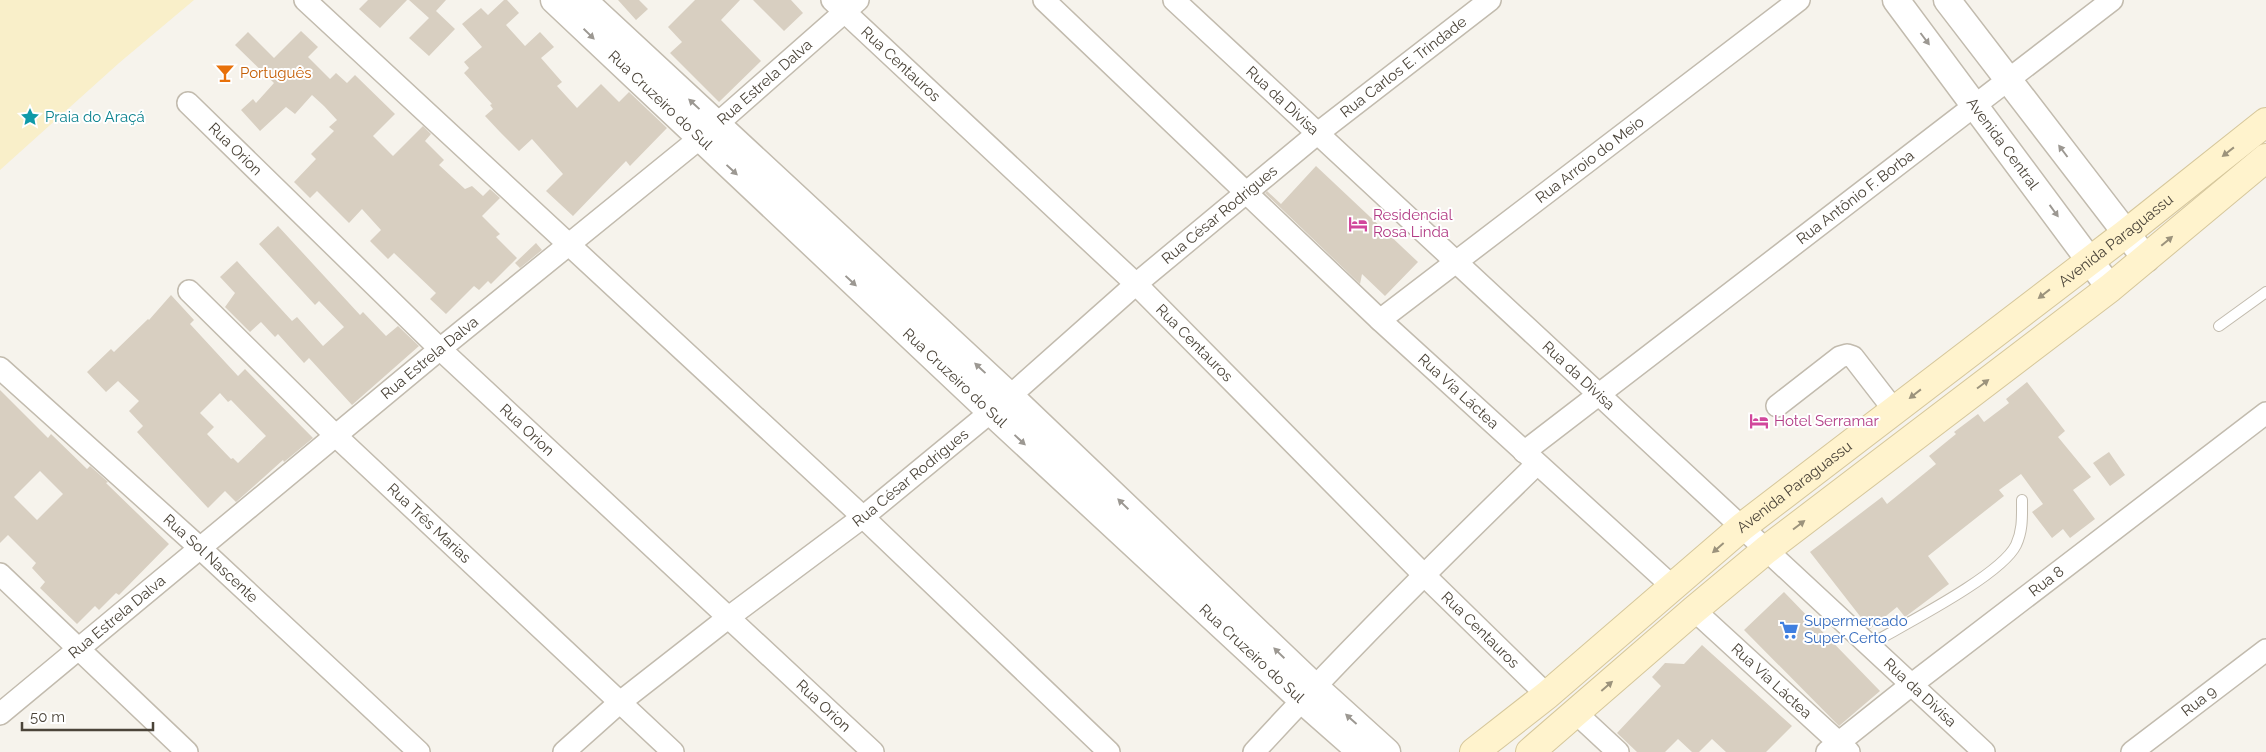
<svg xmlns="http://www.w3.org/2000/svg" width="2266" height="752" viewBox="0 0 2266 752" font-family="Raleway,sans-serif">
<rect width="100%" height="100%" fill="#f6f3ec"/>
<path fill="#f9efc9" d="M 0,0 L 194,0 L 119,63 L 0,170 Z"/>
<path fill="#d8cfc1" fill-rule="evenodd" d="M 368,0 L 407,0 L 380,28 L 359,9 Z
M 409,0 L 446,0 L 436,11 L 455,29 L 429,56 L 409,38 L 429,18 Z
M 504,0 L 507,0 L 519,13 L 506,25 L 525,46 L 540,32 L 554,47 L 541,58 L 562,82 L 557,86 L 577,108 L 601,84 L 619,102 L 629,92 L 667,128 L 630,166 L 626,161 L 573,216 L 546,191 L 563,174 L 532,139 L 519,151 L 500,132 L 485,116 L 493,109 L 490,105 L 492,104 L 464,73 L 469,68 L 464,62 L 482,47 L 462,24 L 481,8 L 488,15 Z
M 618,0 L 639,0 L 648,9 L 636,20 Z
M 695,0 L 740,0 L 721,20 L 761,61 L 719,102 L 670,53 L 682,42 L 668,27 Z
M 753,0 L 791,0 L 803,13 L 784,31 Z
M 301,31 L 318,47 L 308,57 L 330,79 L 336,73 L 347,83 L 355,75 L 395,114 L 373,136 L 393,156 L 423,126 L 431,134 L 425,141 L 444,160 L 439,165 L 465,189 L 472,186 L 483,196 L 490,189 L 500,198 L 482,216 L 500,234 L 496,237 L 517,258 L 491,284 L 488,281 L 479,290 L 474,286 L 446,314 L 430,299 L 436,293 L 394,253 L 388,259 L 370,241 L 381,230 L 362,209 L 349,223 L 317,191 L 310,198 L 294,182 L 316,159 L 311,154 L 334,131 L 329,127 L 337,120 L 324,106 L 312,95 L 295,114 L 286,107 L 260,131 L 241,110 L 253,99 L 256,103 L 274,83 L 235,45 L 248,32 L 274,58 Z
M 1316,166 L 1418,262 L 1385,296 L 1362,274 L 1360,284 L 1265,193 L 1267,191 L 1281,204 Z
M 278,226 L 360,315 L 363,312 L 386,336 L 398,326 L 419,346 L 352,405 L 309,358 L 304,363 L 278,334 L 275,337 L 261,322 L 250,332 L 225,307 L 235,293 L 220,277 L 237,261 L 292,321 L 297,317 L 323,346 L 344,327 L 319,301 L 315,305 L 259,244 Z
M 536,243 L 542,250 L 520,268 L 515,263 Z
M 171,295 L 194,320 L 190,324 L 238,376 L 245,369 L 313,438 L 284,462 L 283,460 L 236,502 L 225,491 L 208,508 L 137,432 L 143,426 L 129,411 L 139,401 L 118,381 L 106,392 L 87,372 L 111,349 L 114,352 L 148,319 L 149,320 ZM 220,393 L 228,402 L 231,400 L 266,436 L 238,463 L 233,458 L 231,459 L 207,434 L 214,427 L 200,413 Z
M 2027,382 L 2065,431 L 2058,437 L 2091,477 L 2073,490 L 2095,519 L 2070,538 L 2063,529 L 2052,538 L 2032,512 L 2043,504 L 2021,474 L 1999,490 L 2004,496 L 1928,556 L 1949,584 L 1905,617 L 1897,607 L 1870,629 L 1810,552 L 1882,497 L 1887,504 L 1936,464 L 1929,456 L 1956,434 L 1954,432 L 1978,414 L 1984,422 L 2009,403 L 2006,399 Z
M 0,390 L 48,438 L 51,434 L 87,469 L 90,466 L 108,482 L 106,483 L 169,544 L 119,595 L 116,593 L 99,610 L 95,606 L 77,624 L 40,588 L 45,582 L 32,568 L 36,563 L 8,535 L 0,543 ZM 40,471 L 63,494 L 37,520 L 14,497 Z
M 2109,452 L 2125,475 L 2110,486 L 2093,463 Z
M 1784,592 L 1880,691 L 1839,726 L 1744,630 Z
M 1702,645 L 1792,726 L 1766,752 L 1726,752 L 1712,739 L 1699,752 L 1692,752 L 1678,739 L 1665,752 L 1637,752 L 1617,733 L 1661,686 L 1652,677 L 1665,663 L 1684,664 Z"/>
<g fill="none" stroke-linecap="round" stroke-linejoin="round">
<g stroke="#c2bbae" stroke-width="12">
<path id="service" d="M 2219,326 L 2266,292
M 1869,645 C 1901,626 2001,576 2016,545 C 2023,530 2022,516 2022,500"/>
</g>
<g stroke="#c2bbae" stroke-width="24">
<g id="minor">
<path d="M 305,0 L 863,517 L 1109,752"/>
<path id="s1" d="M 832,0 L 1136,284 L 1423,574 L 1547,695"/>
<path id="s2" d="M 1044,0 L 1380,320 L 1673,587"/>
<path id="s3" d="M 1174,0 L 1984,752"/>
<path id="s4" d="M 188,103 L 440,349 L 873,752"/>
<path id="s5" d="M 189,291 L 336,436 L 673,752"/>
<path id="s6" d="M 1380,320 L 1799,0"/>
<path id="s7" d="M 0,368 L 200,548 L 419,752"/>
<path d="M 1777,406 L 1840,357 L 1847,355 L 1853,357 L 1894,410"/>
<path id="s8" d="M 1524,452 L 2112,0"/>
<path d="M 0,574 L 187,752"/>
<path id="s9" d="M 1694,610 L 1849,752"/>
<path d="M 1576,713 L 1618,752"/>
<path id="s10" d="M 0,714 L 440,349 L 716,125 L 858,0"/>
<path id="s11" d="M 564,752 L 619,703 L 729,617 L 863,517 L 1010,396 L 1136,284 L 1318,133 L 1490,0"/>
<path d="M 1254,752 C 1345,653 1440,558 1537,464"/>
<path id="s12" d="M 1827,752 L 1911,685 L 2266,413"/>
<path id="s13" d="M 2132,752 L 2266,650"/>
</g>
</g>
<g stroke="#c2bbae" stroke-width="29">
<g id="tertiary">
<path id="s14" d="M 554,0 L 991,412 L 1302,700 L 1361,752"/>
<path d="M 583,0 L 1010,396 L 1314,686 L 1387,752"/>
<path id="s15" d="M 1896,0 L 2110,288"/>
<path d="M 1947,0 L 2146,259"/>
</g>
</g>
<g stroke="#d6c79b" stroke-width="30">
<g id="secondary">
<path id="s16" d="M 1474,752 L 1547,695 L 1742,527 L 2125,234 L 2266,122"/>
<path d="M 1530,752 L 1694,610 L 1766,550 L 2110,288 L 2266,158"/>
</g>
</g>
<use href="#service" stroke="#fff" stroke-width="10"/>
<use href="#minor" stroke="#fff" stroke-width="21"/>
<use href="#tertiary" stroke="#fff" stroke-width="26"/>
<use href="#secondary" stroke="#fff3cd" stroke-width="28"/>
</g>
<defs><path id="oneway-solid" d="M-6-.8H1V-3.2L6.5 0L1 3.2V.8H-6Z" transform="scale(1.25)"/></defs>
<g fill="#9c9892">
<use href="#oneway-solid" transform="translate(589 34) rotate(44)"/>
<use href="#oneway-solid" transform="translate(1925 39) rotate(53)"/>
<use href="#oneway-solid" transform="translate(694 104) rotate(-137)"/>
<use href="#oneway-solid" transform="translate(2063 151) rotate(-127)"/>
<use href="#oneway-solid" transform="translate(732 170) rotate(43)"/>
<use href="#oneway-solid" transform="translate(2054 211) rotate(54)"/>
<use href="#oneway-solid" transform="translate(851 281) rotate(43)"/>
<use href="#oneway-solid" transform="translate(980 368) rotate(-137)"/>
<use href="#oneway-solid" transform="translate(1020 440) rotate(43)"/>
<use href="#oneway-solid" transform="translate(1123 504) rotate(-136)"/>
<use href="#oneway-solid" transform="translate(1279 653) rotate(-136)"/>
<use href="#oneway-solid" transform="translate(1351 719) rotate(-138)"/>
</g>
<g fill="#9c937c">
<use href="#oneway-solid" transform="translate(2228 152) rotate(142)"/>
<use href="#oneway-solid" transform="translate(2167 241) rotate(-40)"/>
<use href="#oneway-solid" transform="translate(2044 294) rotate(142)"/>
<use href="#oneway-solid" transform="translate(1983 384) rotate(-37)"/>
<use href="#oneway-solid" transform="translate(1915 394) rotate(142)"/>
<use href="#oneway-solid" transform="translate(1799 525) rotate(-37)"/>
<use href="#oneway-solid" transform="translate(1718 548) rotate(139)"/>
<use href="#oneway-solid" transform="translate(1607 686) rotate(-41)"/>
</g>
<defs>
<g id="bar-bare" transform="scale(1.5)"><path d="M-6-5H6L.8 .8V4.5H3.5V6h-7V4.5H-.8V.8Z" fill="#e8710a" stroke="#fff" stroke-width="2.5" paint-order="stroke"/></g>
<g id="sight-bare" transform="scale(1.5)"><path d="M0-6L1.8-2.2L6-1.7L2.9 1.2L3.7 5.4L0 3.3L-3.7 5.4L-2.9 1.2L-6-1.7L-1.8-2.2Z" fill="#0f9aa8" stroke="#fff" stroke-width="2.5" paint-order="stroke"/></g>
<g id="hotel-bare" transform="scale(1.5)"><path d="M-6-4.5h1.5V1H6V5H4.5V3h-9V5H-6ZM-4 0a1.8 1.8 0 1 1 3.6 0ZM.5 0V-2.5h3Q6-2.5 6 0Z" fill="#d1479c" stroke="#fff" stroke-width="2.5" paint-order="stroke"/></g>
<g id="supermarket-bare" transform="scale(1.5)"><path d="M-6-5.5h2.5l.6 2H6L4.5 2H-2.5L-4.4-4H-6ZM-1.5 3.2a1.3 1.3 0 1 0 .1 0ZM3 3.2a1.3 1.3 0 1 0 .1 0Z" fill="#3f7fe0" stroke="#fff" stroke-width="2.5" paint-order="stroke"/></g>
</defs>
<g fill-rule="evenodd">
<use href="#bar-bare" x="225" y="73"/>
<use href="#sight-bare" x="30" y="117"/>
<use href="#hotel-bare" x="1358" y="224"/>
<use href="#hotel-bare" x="1759" y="421"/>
<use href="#supermarket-bare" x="1789" y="630"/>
</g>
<g text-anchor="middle" stroke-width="4" stroke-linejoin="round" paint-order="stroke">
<g font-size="15" fill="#4b4439" stroke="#fff">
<text dy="5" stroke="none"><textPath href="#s1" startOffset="94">Rua Centauros</textPath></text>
<text dy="5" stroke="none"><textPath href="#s11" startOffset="1084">Rua Carlos E. Trindade</textPath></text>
<text dy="5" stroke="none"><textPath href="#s10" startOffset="992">Rua Estrela Dalva</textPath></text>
<text dy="5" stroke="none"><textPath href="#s14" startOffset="146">Rua Cruzeiro do Sul</textPath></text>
<text dy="5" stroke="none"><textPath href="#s3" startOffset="148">Rua da Divisa</textPath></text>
<text dy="5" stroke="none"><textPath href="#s15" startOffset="179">Avenida Central</textPath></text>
<text dy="5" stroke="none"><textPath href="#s4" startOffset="66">Rua Orion</textPath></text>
<text dy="5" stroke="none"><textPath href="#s6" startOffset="264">Rua Arroio do Meio</textPath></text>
<text dy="5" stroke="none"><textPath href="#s8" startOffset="418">Rua Antônio F. Borba</textPath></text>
<text dy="5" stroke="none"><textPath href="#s11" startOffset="848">Rua César Rodrigues</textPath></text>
<text dy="5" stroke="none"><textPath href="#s16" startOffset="821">Avenida Paraguassu</textPath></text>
<text dy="5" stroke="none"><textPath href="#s1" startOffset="499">Rua Centauros</textPath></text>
<text dy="5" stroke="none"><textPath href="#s10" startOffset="558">Rua Estrela Dalva</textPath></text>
<text dy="5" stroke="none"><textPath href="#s3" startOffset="552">Rua da Divisa</textPath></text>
<text dy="5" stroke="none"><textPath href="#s14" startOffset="551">Rua Cruzeiro do Sul</textPath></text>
<text dy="5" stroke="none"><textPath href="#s2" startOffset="570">Rua Via Láctea</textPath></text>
<text dy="5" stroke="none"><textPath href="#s4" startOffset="471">Rua Orion</textPath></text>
<text dy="5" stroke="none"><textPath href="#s11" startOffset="442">Rua César Rodrigues</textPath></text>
<text dy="5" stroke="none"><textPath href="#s16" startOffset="416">Avenida Paraguassu</textPath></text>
<text dy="5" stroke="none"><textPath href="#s5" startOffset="334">Rua Três Marias</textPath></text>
<text dy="5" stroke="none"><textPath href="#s7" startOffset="284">Rua Sol Nascente</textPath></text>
<text dy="5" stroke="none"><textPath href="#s12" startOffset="278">Rua 8</textPath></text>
<text dy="5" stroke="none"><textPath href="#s10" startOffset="152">Rua Estrela Dalva</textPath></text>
<text dy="5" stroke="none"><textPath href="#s1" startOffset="904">Rua Centauros</textPath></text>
<text dy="5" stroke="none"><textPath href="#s14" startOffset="956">Rua Cruzeiro do Sul</textPath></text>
<text dy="5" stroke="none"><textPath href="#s9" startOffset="105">Rua Via Láctea</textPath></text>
<text dy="5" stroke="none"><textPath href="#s3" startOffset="1018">Rua da Divisa</textPath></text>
<text dy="5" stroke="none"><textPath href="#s13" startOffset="84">Rua 9</textPath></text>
<text dy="5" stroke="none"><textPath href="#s4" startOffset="876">Rua Orion</textPath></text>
</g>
<g font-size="15" fill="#c56008" stroke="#fff" text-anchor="start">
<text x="240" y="78">Português</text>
</g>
<g font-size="15" fill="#0d838f" stroke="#fff" text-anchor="start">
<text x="45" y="122">Praia do Araçá</text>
</g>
<g font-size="15" fill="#b23c85" stroke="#fff" text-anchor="start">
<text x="1373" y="220">Residencial<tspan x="1373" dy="17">Rosa Linda</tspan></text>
<text x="1774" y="426">Hotel Serramar</text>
</g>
<g font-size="15" fill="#366cbe" stroke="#fff" text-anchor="start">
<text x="1804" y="626">Supermercado<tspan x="1804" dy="17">Super Certo</tspan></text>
</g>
</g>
<path d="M22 722v8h131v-8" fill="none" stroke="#4b4439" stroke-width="2.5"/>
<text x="30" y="722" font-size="15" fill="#4b4439" stroke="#ffffff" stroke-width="4" paint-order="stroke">50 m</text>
</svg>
